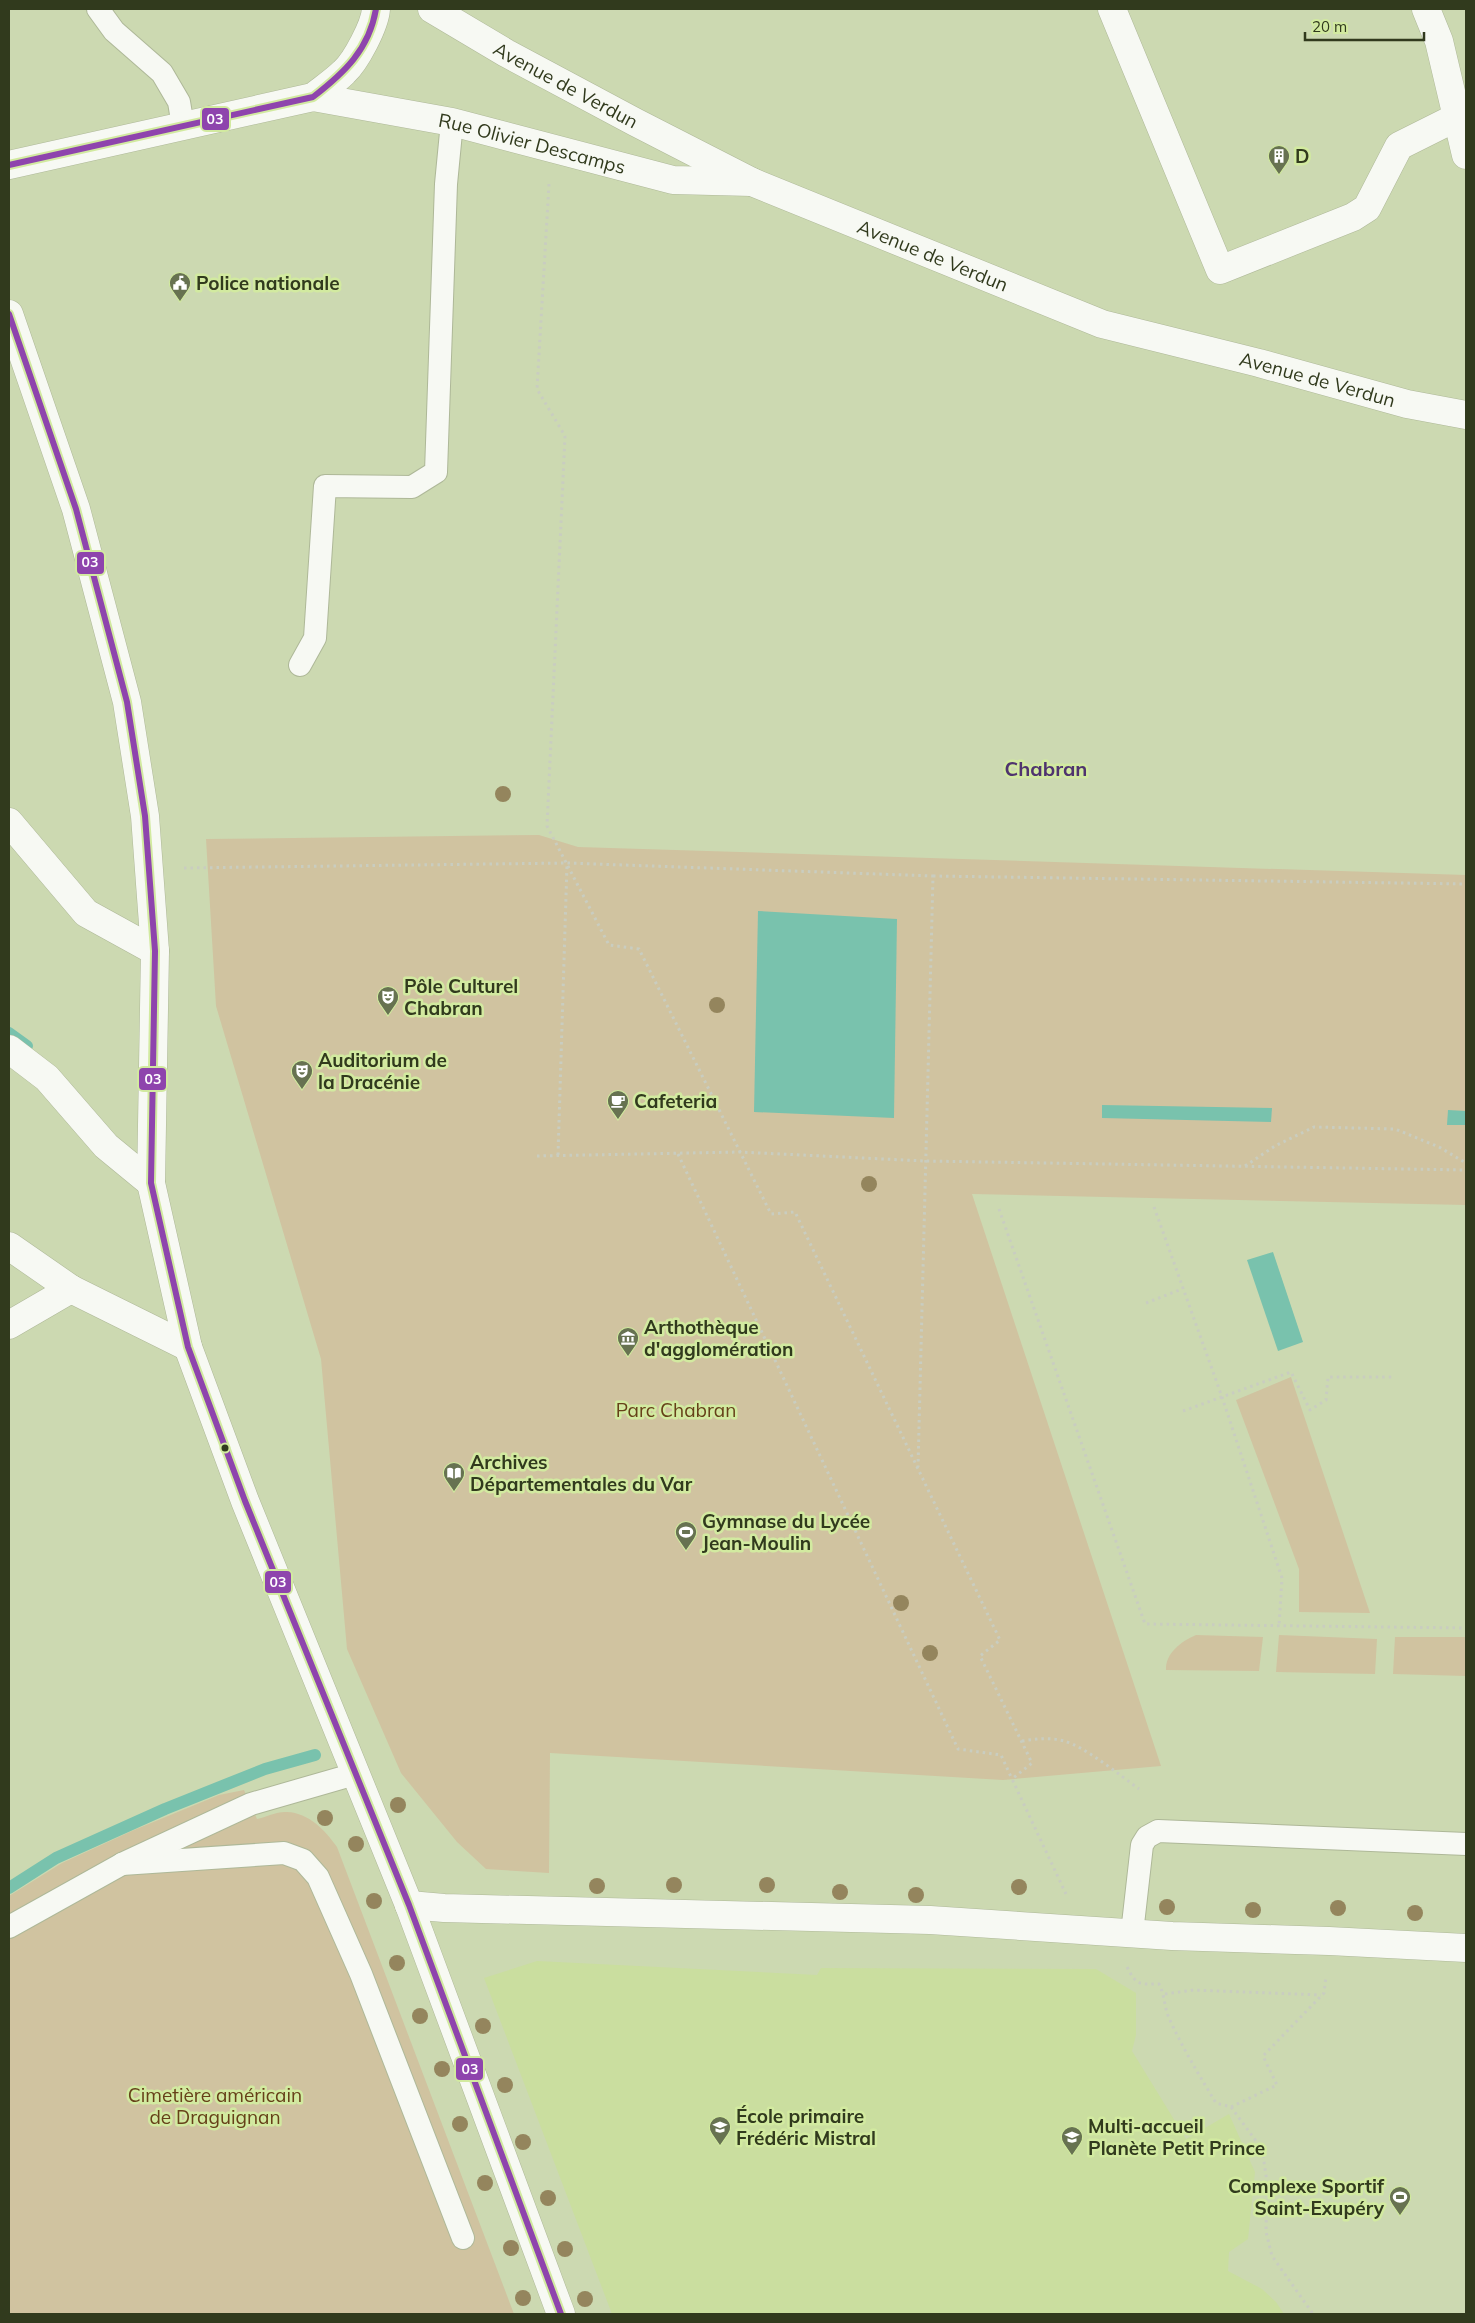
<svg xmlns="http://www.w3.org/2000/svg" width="1475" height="2323" viewBox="0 0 1475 2323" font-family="Mulish,sans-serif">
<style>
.built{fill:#cade9f}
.green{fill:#d0c3a0}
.water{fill:#79c2ad}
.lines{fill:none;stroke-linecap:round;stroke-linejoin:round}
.stream{stroke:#79c2ad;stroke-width:12}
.service-casing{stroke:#aeb898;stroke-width:24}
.minor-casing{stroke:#aeb898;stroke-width:29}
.tertiary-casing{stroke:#aeb898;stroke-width:29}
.path{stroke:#c9cdc0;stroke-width:3;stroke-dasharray:2.5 4;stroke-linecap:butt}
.service{stroke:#f7f9f3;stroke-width:22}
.minor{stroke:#f7f9f3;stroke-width:28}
.tertiary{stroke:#f7f9f3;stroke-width:28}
.bus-1-casing{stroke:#d2eaa0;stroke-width:10}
.bus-1{stroke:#8e44ad;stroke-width:6}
.tree{fill:#94855d}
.bus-dot{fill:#313a1d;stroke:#d2eaa0;stroke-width:2}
.labels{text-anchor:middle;stroke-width:5;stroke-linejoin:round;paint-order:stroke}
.street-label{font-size:19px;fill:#313a1d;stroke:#d2eaa0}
.poi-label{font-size:19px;font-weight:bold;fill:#313a1d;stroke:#d2eaa0;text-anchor:start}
.park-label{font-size:19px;fill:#664019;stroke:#d2eaa0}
.neighbourhood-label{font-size:20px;font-weight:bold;fill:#4f346f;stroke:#d2eaa0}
.line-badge{stroke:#d2eaa0;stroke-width:2}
.badge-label{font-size:14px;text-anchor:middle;font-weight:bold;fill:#fff}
</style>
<rect width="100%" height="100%" fill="#ccd9b1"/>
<polygon class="built" points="537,1961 817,1975 821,1968 1096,1969 1136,1993 1136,2035 1132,2051 1186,2139 1229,2114 1255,2172 1248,2239 1229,2252 1228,2271 1262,2289 1276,2302 1284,2314 612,2314 484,1978"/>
<g class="green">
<polygon points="539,835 578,847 1466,875 1466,1205 972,1194 1161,1766 1003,1780 550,1753 549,1873 486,1869 457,1842 401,1773 347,1649 321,1359 216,1006 206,839"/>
<polygon points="1291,1377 1370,1613 1299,1612 1299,1569 1236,1400"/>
<path d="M1196,1635L1263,1637L1259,1671L1166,1670C1165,1653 1182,1641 1196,1635Z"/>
<polygon points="1279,1635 1377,1639 1375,1674 1276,1672"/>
<polygon points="1395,1637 1465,1637 1466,1676 1393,1674"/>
<path d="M244,1790L257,1819C266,1817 278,1811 287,1812C309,1813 325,1830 337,1847L514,2314H9V1896L62,1863L134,1830L219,1795Z"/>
</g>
<g class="water">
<polygon points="758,911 897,919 894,1118 754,1112"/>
<polygon points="1102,1105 1272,1108 1271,1122 1102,1118"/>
<polygon points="1448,1110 1466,1111 1466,1125 1447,1125"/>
<polygon points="1273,1252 1303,1342 1278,1351 1247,1260"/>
</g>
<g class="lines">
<g class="stream">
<polyline points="9,1033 27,1046"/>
<polyline points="9,1888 56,1858 165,1809 265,1769 315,1755"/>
</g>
<g class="service-casing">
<g id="service">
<polyline points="98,9 114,31 162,73 179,102 183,126"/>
<polyline points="300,665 315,638 325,486 412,487 436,472 446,184 452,122"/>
<polyline points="122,1864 284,1853 303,1860 318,1877 361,1974 463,2238"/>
<polyline points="9,1927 122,1864 251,1804 355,1774"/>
<polyline points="1132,1933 1142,1845 1147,1837 1158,1831 1466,1844"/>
</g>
</g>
<g class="minor-casing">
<g id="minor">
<polyline points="1112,9 1220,270 1353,217 1367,208 1399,146 1457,117"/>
<polyline points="1426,9 1439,41 1466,155"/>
<path id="s1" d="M313,97L452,122L673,180L752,182"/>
<path d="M9,165L313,97C323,89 335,81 344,72C356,61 375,25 376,9"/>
<polyline points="9,822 86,913 155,951"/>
<polyline points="9,1049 47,1078 106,1146 151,1183"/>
<polyline points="9,1246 71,1289"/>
<polyline points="9,1325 71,1289 188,1347"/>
</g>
</g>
<g class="tertiary-casing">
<g id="tertiary">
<path id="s2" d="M432,9L506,53L635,122L752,182L1102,324L1259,363L1407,404L1466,415"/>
<polyline points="9,314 76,509 127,702 145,816 155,951 151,1183 188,1347 245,1501 409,1905 561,2314"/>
<polyline points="409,1905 444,1908 930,1920 1172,1936 1329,1941 1466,1948"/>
</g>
</g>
<g class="path">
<polyline points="549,184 537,389 565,436 547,826 609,945 639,949 771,1214 795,1212 1000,1640 980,1656 1032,1763 1012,1779 1066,1894"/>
<polyline points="184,868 567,863 933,876 918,1467"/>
<polyline points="933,876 1466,884"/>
<polyline points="678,1154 958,1749 1001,1755 1012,1779"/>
<polyline points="558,1155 567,864"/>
<polyline points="537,1156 739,1152 925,1161 1466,1170"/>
<polyline points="1245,1166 1275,1146 1314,1127 1395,1129 1439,1147 1466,1163"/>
<polyline points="1154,1207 1222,1397 1282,1578 1279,1626"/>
<polyline points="999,1209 1145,1624 1466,1628"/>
<polyline points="1146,1303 1182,1289"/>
<polyline points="1183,1411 1291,1372 1310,1410 1326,1400 1328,1377 1392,1377"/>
<path d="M1022,1741C1036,1739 1050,1737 1064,1741C1084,1746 1121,1776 1139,1789"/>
<path d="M1127,1967C1137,1986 1139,1984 1159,1984C1165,1995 1164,2007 1169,2018C1182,2047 1199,2075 1216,2103L1231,2107L1262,2149L1267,2182L1266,2232L1272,2256L1313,2314"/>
<polyline points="1165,1994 1194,1990 1321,1995"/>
<polyline points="1231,2107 1277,2085 1263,2056 1324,1993 1326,1976"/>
</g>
<use href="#service" class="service"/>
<use href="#minor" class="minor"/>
<use href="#tertiary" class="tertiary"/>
<g class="bus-1-casing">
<g id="bus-1">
<path d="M9,165L313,97C344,73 369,50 376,9"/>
<polyline points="9,314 76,509 127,702 145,816 155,951 151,1183 188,1347 245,1501 409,1905 561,2314"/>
</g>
</g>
<use href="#bus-1" class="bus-1"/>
</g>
<g class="tree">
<circle cx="503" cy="794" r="8"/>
<circle cx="717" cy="1005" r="8"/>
<circle cx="869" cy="1184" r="8"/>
<circle cx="901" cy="1603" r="8"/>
<circle cx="930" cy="1653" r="8"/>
<circle cx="398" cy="1805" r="8"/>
<circle cx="325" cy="1818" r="8"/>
<circle cx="356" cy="1844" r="8"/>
<circle cx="674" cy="1885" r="8"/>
<circle cx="767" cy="1885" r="8"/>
<circle cx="597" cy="1886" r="8"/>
<circle cx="1019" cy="1887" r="8"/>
<circle cx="840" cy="1892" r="8"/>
<circle cx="916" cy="1895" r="8"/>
<circle cx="374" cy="1901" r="8"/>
<circle cx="1167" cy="1907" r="8"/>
<circle cx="1338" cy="1908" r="8"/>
<circle cx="1253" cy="1910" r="8"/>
<circle cx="1415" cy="1913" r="8"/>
<circle cx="397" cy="1963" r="8"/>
<circle cx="420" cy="2016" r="8"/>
<circle cx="483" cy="2026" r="8"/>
<circle cx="442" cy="2069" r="8"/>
<circle cx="505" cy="2085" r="8"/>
<circle cx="460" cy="2124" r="8"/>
<circle cx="523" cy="2142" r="8"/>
<circle cx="485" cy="2183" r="8"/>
<circle cx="548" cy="2198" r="8"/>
<circle cx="511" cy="2248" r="8"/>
<circle cx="565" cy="2249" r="8"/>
<circle cx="523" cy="2298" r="8"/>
<circle cx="585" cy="2299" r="8"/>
</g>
<defs>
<g id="building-pin" transform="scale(1.125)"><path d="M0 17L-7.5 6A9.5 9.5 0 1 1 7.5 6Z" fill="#677251" stroke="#d2eaa0"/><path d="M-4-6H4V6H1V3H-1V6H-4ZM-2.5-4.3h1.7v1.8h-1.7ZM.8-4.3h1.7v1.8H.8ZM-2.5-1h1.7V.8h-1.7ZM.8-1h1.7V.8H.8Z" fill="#fff"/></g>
<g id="civic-pin" transform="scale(1.125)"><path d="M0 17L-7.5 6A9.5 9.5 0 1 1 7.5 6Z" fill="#677251" stroke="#d2eaa0"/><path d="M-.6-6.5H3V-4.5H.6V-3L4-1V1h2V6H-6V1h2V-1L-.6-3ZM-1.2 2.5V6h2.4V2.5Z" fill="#fff"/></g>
<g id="theatre-pin" transform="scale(1.125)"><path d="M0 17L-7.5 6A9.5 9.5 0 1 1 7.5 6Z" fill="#677251" stroke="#d2eaa0"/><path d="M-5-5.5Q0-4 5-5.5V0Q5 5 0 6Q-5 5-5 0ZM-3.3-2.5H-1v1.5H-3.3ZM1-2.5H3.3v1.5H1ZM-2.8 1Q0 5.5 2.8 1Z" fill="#fff"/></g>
<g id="cafe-pin" transform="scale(1.125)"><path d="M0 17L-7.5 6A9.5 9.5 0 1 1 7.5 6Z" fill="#677251" stroke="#d2eaa0"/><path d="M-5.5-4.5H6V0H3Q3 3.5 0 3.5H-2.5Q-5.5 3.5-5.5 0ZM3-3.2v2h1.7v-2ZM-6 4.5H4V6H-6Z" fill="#fff"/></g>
<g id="museum-pin" transform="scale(1.125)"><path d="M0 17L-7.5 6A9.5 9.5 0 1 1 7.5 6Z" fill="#677251" stroke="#d2eaa0"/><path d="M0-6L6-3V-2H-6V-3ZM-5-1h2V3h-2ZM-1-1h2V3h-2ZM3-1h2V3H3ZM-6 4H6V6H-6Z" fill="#fff"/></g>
<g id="library-pin" transform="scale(1.125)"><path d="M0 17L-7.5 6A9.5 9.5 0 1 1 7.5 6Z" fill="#677251" stroke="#d2eaa0"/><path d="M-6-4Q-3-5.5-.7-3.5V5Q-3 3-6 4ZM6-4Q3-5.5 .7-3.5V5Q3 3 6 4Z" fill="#fff"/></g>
<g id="stadium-pin" transform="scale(1.125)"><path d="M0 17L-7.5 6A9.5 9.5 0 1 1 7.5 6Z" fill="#677251" stroke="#d2eaa0"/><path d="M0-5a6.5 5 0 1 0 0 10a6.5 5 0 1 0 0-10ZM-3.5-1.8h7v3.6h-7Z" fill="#fff"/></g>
<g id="school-pin" transform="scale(1.125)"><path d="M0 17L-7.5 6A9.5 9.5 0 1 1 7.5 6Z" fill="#677251" stroke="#d2eaa0"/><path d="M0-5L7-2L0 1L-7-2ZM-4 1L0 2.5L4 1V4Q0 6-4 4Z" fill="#fff"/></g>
</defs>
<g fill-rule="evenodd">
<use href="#building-pin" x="1279" y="156"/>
<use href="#civic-pin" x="180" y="283"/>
<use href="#theatre-pin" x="388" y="997"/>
<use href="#theatre-pin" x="302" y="1071"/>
<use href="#cafe-pin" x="618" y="1101"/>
<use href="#museum-pin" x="628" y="1338"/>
<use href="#library-pin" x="454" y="1473"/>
<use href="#stadium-pin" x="686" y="1532"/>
<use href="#school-pin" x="720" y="2127"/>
<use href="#school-pin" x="1072" y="2137"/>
<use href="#stadium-pin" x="1400" y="2197"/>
</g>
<circle class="bus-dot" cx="225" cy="1448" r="4.5"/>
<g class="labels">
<g class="street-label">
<text dy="7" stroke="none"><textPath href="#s2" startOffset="154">Avenue de Verdun</textPath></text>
<text dy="7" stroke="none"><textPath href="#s1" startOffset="224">Rue Olivier Descamps</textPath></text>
<text dy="7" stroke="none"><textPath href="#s2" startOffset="559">Avenue de Verdun</textPath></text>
<text dy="7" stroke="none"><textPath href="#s2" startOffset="964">Avenue de Verdun</textPath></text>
</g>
<g class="poi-label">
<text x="1295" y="163">D</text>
<text x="196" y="290">Police nationale</text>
<text x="404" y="993">Pôle Culturel<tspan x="404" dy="22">Chabran</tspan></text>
<text x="318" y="1067">Auditorium de<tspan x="318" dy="22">la Dracénie</tspan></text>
<text x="634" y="1108">Cafeteria</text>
<text x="644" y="1334">Arthothèque<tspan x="644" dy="22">d'agglomération</tspan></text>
<text x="470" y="1469">Archives<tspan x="470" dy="22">Départementales du Var</tspan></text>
<text x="702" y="1528">Gymnase du Lycée<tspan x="702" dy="22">Jean-Moulin</tspan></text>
<text x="736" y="2123">École primaire<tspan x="736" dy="22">Frédéric Mistral</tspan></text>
<text x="1088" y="2133">Multi-accueil<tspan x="1088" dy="22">Planète Petit Prince</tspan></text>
<text x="1384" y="2193" text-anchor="end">Complexe Sportif<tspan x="1384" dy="22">Saint-Exupéry</tspan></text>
</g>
<g class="park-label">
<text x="676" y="1417">Parc Chabran</text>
<text x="215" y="2102">Cimetière américain<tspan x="215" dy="22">de Draguignan</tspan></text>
</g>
<g class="neighbourhood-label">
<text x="1046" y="776">Chabran</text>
</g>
</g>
<g class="line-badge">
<rect x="201" y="107" width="29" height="24" rx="5" fill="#8e44ad"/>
<rect x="76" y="551" width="29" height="24" rx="5" fill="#8e44ad"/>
<rect x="138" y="1067" width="29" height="24" rx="5" fill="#8e44ad"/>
<rect x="264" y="1570" width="28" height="24" rx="5" fill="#8e44ad"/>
<rect x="455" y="2057" width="29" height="24" rx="5" fill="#8e44ad"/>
</g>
<g class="badge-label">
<text x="215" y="124">03</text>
<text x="90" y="567">03</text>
<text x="153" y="1084">03</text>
<text x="278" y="1587">03</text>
<text x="470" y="2074">03</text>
</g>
<rect width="1475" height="2323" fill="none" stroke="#313a1d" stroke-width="20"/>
<path d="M1305 32v8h119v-8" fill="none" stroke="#313a1d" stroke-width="2.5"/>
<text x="1312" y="32" font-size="15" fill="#313a1d" stroke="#d2eaa0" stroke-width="4" paint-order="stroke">20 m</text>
</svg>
